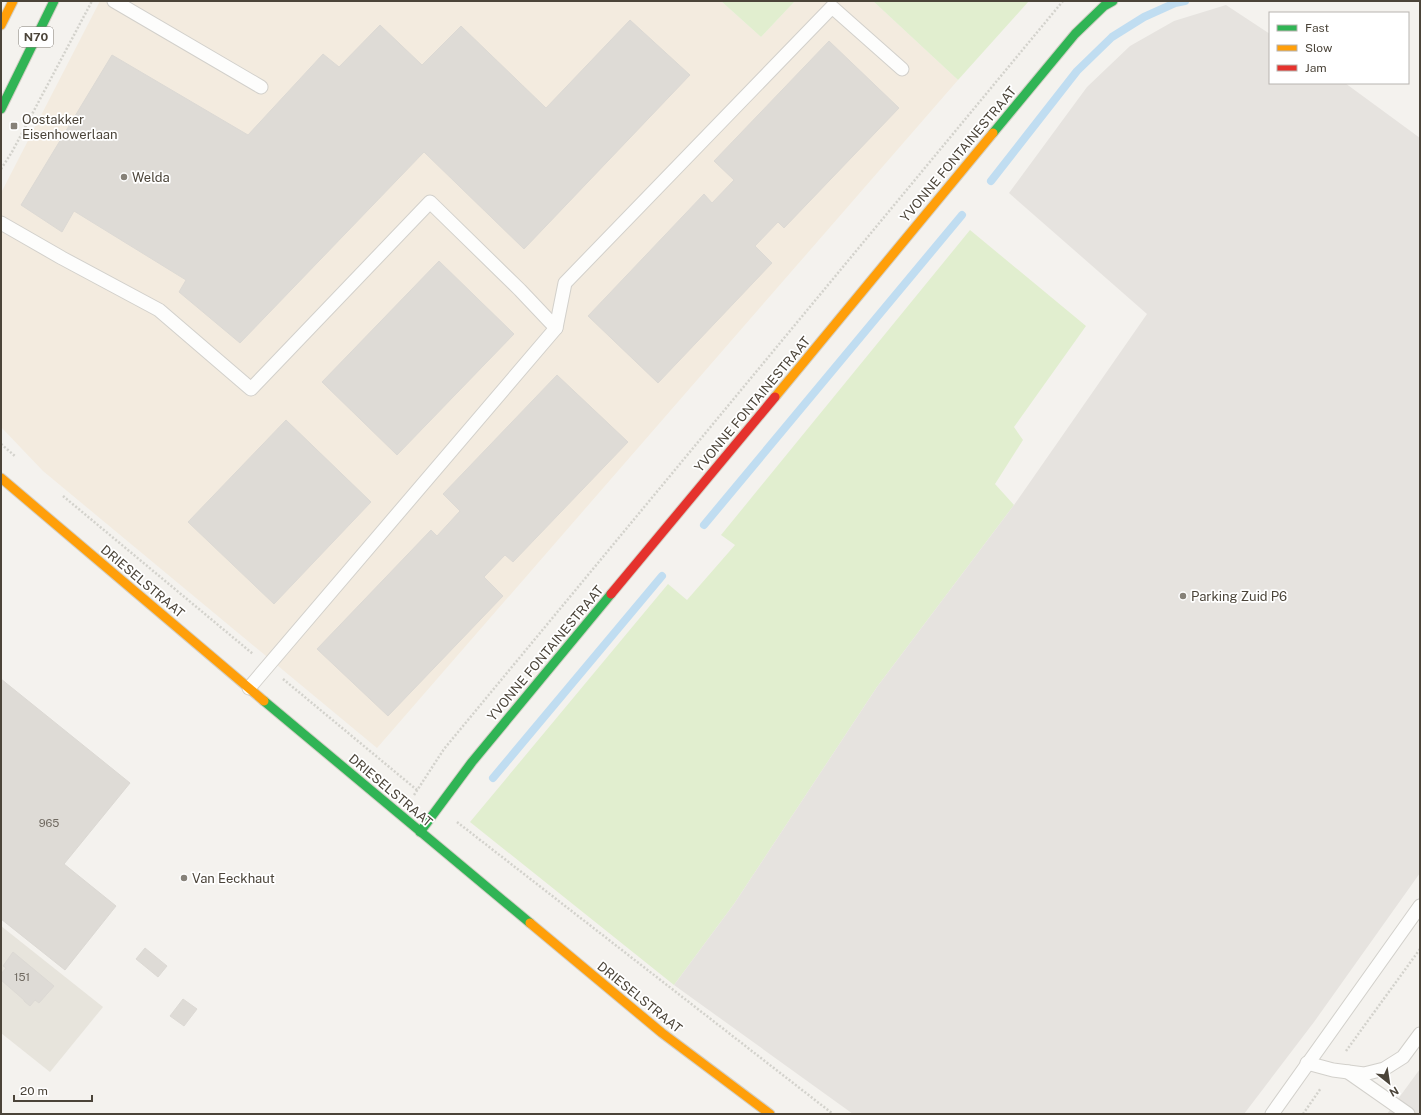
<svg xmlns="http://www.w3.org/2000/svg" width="1421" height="1115" viewBox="0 0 1421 1115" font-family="'Public Sans',sans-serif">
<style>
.residential{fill:#e7e4dc}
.commercial{fill:#f3ebdf}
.green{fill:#e1eecf}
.parking{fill:#e6e3df}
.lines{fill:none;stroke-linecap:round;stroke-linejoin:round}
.stream{stroke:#c0ddf1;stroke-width:8}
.building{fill:#dedbd6;stroke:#dcd9d4}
.lane-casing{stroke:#d2d0cb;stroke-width:15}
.fast-casing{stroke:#d3cfc5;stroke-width:11}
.slow-casing{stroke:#d3cfc5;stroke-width:11}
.jam-casing{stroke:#d3cfc5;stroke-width:11}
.path{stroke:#d3d2cc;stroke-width:2.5;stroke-dasharray:2 2;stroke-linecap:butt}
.lane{stroke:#fdfdfc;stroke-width:13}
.fast{stroke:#30b455;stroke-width:9}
.slow{stroke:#ff9f0a;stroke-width:9}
.jam{stroke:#e5322d;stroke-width:9}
.poi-dot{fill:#868178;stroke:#fff;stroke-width:1.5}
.labels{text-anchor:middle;stroke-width:3.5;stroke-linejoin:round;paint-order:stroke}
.number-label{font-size:11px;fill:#706a61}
.shield{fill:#fff;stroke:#817c74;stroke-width:1}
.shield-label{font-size:12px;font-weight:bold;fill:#4b4439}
.poi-label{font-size:13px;fill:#4b4439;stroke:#fff;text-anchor:start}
.street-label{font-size:13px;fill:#4b4439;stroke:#fff}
</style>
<rect width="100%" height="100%" fill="#f4f2ee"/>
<polygon class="residential" points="1,926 103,1007 50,1072 1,1033"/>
<polygon class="commercial" points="100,1 721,1 761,37 795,1 873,1 958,80 377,748 43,471 1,427 1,193"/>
<g class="green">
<polygon points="721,1 795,1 761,37"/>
<polygon points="873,1 1029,1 958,80"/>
<polygon points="970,230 1086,326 1014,427 1023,440 995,484 1014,505 877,687 734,904 674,985 470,822 668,584 687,600 735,545 721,535"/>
</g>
<g class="parking">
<polygon points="1226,5 1270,34 1270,83 1345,83 1420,138 1420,873 1314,1022 1244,1114 853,1114 674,985 734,904 877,687 1014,505 1147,314 1009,193 1087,87 1130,46 1174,21"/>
<polygon points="1420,1069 1420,1114 1387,1114"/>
</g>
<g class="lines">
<g class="stream">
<polyline points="991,181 1077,71 1112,37 1144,17 1175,3 1185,1"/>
<polyline points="704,525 962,215"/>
<polyline points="493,778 662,576"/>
</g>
</g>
<g class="building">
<polygon points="630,20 690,75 524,249 424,152 240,343 179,292 186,280 74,211 62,232 21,205 112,55 248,135 323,54 339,67 380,25 422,65 461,26 546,108"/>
<polygon points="829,41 899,108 784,228 778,222 755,246 772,263 658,383 588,316 704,194 712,203 734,180 714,161"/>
<polygon points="439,261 514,334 397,455 322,382"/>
<polygon points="557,375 628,442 513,562 505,555 484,577 503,596 388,716 317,649 431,530 437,536 460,511 443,494"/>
<polygon points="286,420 371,502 274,604 188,522"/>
<polygon points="1,679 130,783 64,864 116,906 65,970 1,919"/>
<polygon points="145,948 167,966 158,977 136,959"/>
<polygon points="13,952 54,986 39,1003 35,1000 30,1006 24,1001 24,1000 1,980 1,974 6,968 3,966"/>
<polygon points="183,999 197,1009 184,1026 170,1016"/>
</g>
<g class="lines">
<g class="lane-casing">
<g id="lane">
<polyline points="114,1 261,87"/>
<polyline points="1,223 62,258 159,310 251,389 430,202 520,290 556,328"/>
<polyline points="249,688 556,328 565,283 832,7 902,69"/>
<polyline points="1307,1063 1333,1070 1364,1074 1384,1069 1403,1057 1420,1034"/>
<polyline points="1348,1072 1408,1114"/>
<polyline points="1272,1114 1420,906"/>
</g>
</g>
<g class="fast-casing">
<g id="fast">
<polyline points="1,109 54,1"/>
<polyline points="993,133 1075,34 1104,6 1113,1"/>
<polyline points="264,701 530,923"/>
<polyline points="420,832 472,762 611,594"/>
</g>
</g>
<g class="slow-casing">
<g id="slow">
<polyline points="1,25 13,1"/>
<polyline points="775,397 993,133"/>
<polyline points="1,478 264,701"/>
<polyline points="530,923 662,1033 770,1114"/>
</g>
</g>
<g class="jam-casing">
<polyline id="jam" points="611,594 775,397"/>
</g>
<g class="path">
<polyline points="1,169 12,152 92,1"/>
<polyline points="1,444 16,457"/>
<polyline points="63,496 253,654"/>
<polyline points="283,679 417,790"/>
<polyline points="414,795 444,749 1063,1"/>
<polyline points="457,822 833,1114"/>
<polyline points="1346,1051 1420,949"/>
<polyline points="1303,1114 1321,1088"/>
</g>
<use href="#lane" class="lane"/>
<use href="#fast" class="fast"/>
<use href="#slow" class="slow"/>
<use href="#jam" class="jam"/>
</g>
<g class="poi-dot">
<rect x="10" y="122" width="8" height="8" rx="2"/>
<circle cx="124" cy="177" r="4"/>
<circle cx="1183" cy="596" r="4"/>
<circle cx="184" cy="878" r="4"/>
</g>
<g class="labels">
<g class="number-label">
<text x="49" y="827">965</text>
<text x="22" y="981">151</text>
</g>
<rect class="shield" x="19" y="27" width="34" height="20" rx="3"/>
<g class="shield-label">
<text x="36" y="41">N70</text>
</g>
<g class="poi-label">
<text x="22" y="124">Oostakker<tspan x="22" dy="15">Eisenhowerlaan</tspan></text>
<text x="132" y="182">Welda</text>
<text x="1191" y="601">Parking Zuid P6</text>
<text x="192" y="883">Van Eeckhaut</text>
</g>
<g class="street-label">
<text transform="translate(958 154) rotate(-50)" y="5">YVONNE FONTAINESTRAAT</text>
<text transform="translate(752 404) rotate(-50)" y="5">YVONNE FONTAINESTRAAT</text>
<text transform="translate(143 581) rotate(40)" y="5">DRIESELSTRAAT</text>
<text transform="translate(545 653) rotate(-50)" y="5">YVONNE FONTAINESTRAAT</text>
<text transform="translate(391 790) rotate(40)" y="5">DRIESELSTRAAT</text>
<text transform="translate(640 997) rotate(39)" y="5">DRIESELSTRAAT</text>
</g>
</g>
<rect width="1421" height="1115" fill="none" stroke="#4b4439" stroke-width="4"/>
<rect x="1269" y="12" width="140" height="72" fill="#ffffff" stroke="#b7b4b0"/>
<rect x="1277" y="25" width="20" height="6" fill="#30b455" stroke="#b7b4b0"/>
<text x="1305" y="32" font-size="12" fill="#4b4439">Fast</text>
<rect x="1277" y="45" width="20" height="6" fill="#ff9f0a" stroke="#b7b4b0"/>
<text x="1305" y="52" font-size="12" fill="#4b4439">Slow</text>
<rect x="1277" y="65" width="20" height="6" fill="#e5322d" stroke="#b7b4b0"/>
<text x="1305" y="72" font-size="12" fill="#4b4439">Jam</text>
<g transform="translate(1389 1083) rotate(150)" stroke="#ffffff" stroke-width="3" paint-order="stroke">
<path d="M0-3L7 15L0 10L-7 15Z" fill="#4b4439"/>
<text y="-6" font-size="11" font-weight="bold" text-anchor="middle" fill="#4b4439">N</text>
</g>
<path d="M14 1095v6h78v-6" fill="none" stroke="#4b4439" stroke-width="2"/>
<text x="20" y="1095" font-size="12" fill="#4b4439" stroke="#ffffff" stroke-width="3" paint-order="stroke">20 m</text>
</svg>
